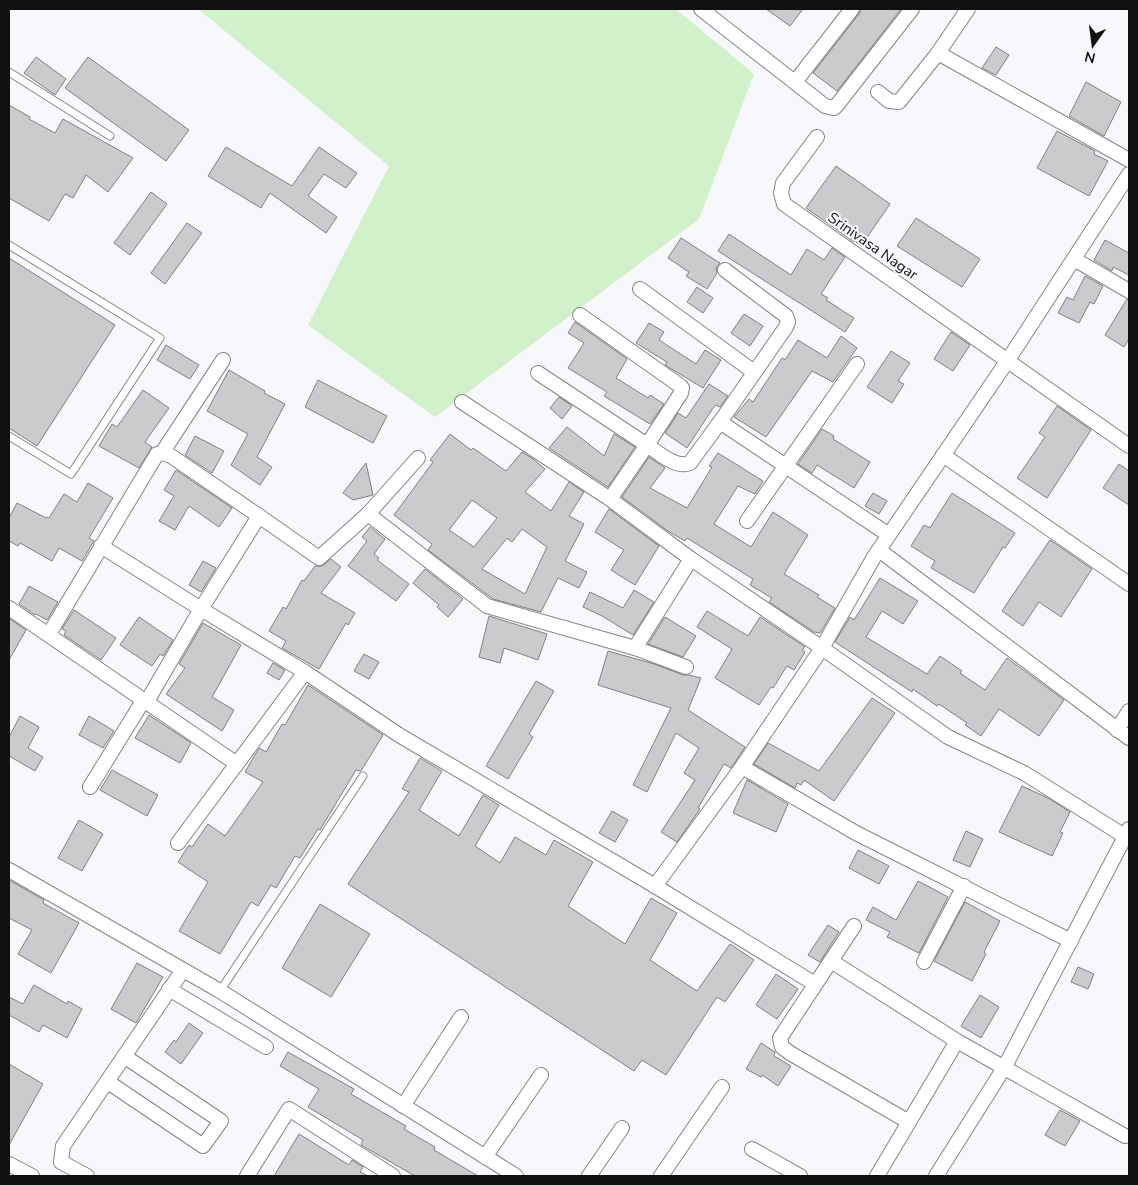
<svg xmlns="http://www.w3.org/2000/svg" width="1138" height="1185" viewBox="0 0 1138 1185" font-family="'Nunito Sans',sans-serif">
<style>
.grass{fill:#d1f1ca}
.building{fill:#cccacd;stroke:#817f82;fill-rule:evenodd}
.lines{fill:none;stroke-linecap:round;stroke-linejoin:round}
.service-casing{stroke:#838588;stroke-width:9}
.minor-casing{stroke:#838588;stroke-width:16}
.service{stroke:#fff;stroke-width:7}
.minor{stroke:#fff;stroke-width:14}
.labels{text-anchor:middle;stroke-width:4;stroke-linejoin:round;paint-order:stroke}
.street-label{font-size:15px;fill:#101011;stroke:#f6f8fb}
</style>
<rect width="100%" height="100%" fill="#f6f8fb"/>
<polygon class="grass" points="198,9 676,9 754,74 699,219 435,417 308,325 389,166"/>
<g class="building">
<polygon points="766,9 803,9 790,26"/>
<polygon points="861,9 901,9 837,91 813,73 859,14"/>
<polygon points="996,47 1009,55 996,75 982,68"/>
<polygon points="36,57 66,79 55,95 24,73"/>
<polygon points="88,57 189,130 166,161 65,88"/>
<polygon points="1086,82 1121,102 1104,136 1069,116"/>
<polygon points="9,105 30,117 29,119 55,133 63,119 133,158 108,192 86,175 73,198 65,194 49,221 9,198"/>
<polygon points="1057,131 1095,151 1094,154 1108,161 1089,196 1037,168"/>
<polygon points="226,147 292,186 319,147 357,173 346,188 324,174 308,196 337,217 326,233 270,193 261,208 208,176"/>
<polygon points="836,166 890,204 861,246 855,241 854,242 806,208"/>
<polygon points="151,192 167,204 130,255 114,243"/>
<polygon points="916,218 980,259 962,287 897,246"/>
<polygon points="187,223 202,233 165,284 151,273"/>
<polygon points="729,234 791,275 807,249 824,260 832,248 845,257 821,294 828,298 826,300 854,318 845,332 718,251"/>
<polygon points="681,238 720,263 716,268 717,273 707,289 686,276 689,272 668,258"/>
<polygon points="1105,240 1129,253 1129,275 1113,267 1112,271 1094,260"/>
<polygon points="9,258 115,325 37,446 9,428"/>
<polygon points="1085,276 1103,286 1094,304 1090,302 1079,323 1058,313 1067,297 1073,300"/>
<polygon points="697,287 713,298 703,313 687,302"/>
<polygon points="1127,299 1129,300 1129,339 1124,347 1105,335"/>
<polygon points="744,314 763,326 750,346 731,333"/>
<polygon points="575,322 627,359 616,378 648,398 650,395 664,404 650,424 604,396 607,392 568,368 584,343 568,333"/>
<polygon points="649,323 664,332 659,340 696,364 705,350 721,360 703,388 665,365 667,362 636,343"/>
<polygon points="951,332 970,345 953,371 934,359"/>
<polygon points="841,336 857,348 833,382 812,371 766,437 734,417 749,399 753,402 782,358 785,360 798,340 827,358"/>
<polygon points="166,345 199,365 190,379 157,360"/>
<polygon points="891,351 910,363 898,381 904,384 892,403 867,387"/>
<polygon points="229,370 265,391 264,393 285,404 257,457 272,467 260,485 231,465 248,434 207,411"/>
<polygon points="318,380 387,416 373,443 305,407"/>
<polygon points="709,384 728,396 720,407 716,405 713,408 687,448 665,433 678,413 686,418"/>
<polygon points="143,390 169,408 145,442 152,447 139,468 99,446 112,424 117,427"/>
<polygon points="559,397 572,406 562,419 550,408"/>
<polygon points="1057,406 1091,430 1047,498 1017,478 1045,437 1039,433"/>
<polygon points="567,427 604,456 614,434 635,447 608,487 549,448"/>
<polygon points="822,429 834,436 833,439 870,462 854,488 817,465 812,473 798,464"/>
<path d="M450,434L471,450L473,448L506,471L522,452L533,459L545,469L525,492L551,511L569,482L584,492L569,516L584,524L565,561L587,572L579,588L558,578L541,612L493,599L428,550L432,544L394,515L433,462L430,460ZM472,500L497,518L474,547L449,530ZM522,529L547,547L525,594L482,569L507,538L512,542Z"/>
<polygon points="195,436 224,451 212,473 185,455"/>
<polygon points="718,453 763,481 755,494 738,486 714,524 751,547 773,512 808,535 784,574 819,595 817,597 835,608 820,633 814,632 769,602 772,598 750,585 753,579 687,538 685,541 668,531 622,497 649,457 665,468 650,488 687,508 712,467 709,466"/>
<polygon points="366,463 373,495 353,500 343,493"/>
<polygon points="1119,464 1129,471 1129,505 1103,488"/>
<polygon points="176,470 232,508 219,527 189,506 175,530 159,521 174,496 164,490"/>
<polygon points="88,483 113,498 89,538 94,541 82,561 59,548 52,561 20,543 18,546 9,541 9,518 17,503 46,518 47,517 49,518 64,494 77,502"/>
<polygon points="873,493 887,501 879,514 865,506"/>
<polygon points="952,493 1015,533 1005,548 1003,547 974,593 931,568 935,561 911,546 924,525 930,528"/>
<polygon points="609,509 659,546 635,585 611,570 624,550 595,532"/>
<polygon points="370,527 385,539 374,554 379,558 377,560 409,584 396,601 348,566 367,541 362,537"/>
<polygon points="1050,540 1092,569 1061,617 1039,602 1023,626 1002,611"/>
<polygon points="331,559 341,567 321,593 355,613 348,625 346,623 319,669 282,648 286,641 269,631 283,607 286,609 302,580 304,581 315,566 322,566"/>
<polygon points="203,561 216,568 201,592 189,585"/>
<polygon points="425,569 463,599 448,617 437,607 439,605 413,583"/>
<polygon points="880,578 918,601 903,624 882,611 866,637 927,674 940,656 962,671 960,673 985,690 1007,658 1064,700 1039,736 999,709 981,736 965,725 967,723 939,704 937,706 913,689 912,692 835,642 850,617 854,620"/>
<polygon points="29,586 58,602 47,620 36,614 35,615 19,604"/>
<polygon points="634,590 654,602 633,635 602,616 583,607 590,592 623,608"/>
<polygon points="74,610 116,638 101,660 64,635 66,631 62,629"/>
<polygon points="707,611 748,636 760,617 805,647 802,650 805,652 794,670 787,666 773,688 771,687 759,705 715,678 732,649 697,627"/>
<polygon points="489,616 547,634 538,660 504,648 500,663 479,657"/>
<polygon points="139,617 173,640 163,656 160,654 152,666 120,645"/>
<polygon points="665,617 696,636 683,657 648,644"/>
<polygon points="10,619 26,630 9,660 9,622"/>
<polygon points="203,623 241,645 212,697 234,710 222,731 166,694 185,668 179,664"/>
<polygon points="608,651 654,664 683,675 689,675 701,678 688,710 745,747 731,768 724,764 698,808 700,809 677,842 661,832 695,780 684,773 699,748 676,733 647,792 633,785 671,708 598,685"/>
<polygon points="364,654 379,662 369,679 354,671"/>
<polygon points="273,663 285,670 279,680 267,673"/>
<polygon points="536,681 554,691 529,734 533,737 508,779 486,766"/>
<polygon points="308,685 383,735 361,771 356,770 320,830 318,829 300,858 295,856 276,888 271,885 258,906 251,902 220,954 179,931 208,882 178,862 189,845 192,847 208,824 225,836 263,782 245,772 259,748 266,752 282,724 285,725"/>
<polygon points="872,698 895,713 834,801 804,780 801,785 797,783 795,788 754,764 768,743 819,771"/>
<polygon points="149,715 191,743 180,763 135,738"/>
<polygon points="20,716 39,727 28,748 43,757 35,771 9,756 9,737"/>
<polygon points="89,716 114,731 103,748 79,735"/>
<polygon points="420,758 442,771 419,810 459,836 483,795 499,805 475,846 500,863 515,837 546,855 554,840 593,862 568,906 625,944 651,898 677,913 650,960 697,991 730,944 754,960 725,1002 717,997 666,1075 642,1060 634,1071 348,884 409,792 402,789"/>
<polygon points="112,770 158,795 147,816 100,790"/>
<polygon points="747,780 788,804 776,832 733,813"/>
<polygon points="1022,786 1048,798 1070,812 1060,832 1063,833 1052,856 999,832"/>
<polygon points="612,811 628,820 615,842 599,833"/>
<polygon points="79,820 103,834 82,871 58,858"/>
<polygon points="966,831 983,839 970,867 953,860"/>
<polygon points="858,850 889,866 879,884 849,868"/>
<polygon points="9,880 44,900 43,903 79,923 51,973 18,954 32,930 9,918"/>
<polygon points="918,881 948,897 919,953 887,937 890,932 866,920 873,907 896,920"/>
<polygon points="965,902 1000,921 984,952 986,954 972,981 934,961"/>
<polygon points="320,904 370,934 331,997 282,968"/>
<polygon points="828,925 839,932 820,962 808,955"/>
<polygon points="137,963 163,977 136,1023 111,1009"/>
<polygon points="1078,967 1094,974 1088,989 1071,982"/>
<polygon points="776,974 798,989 777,1019 756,1005"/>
<polygon points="34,985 67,1004 68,1001 82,1009 67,1038 43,1025 39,1032 9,1015 9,997 23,1004"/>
<polygon points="980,995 999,1007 981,1038 961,1026"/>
<polygon points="189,1023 203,1033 181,1064 165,1052 174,1040 176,1042"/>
<polygon points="761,1043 775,1052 774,1056 791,1066 778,1086 762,1075 761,1077 746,1069"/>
<polygon points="288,1052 354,1089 351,1094 406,1126 404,1129 435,1147 434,1150 478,1176 415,1176 361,1145 363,1140 308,1107 319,1089 280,1066"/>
<polygon points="9,1064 43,1084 9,1145"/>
<polygon points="1060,1110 1080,1121 1065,1146 1045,1135"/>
<polygon points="299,1134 349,1165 352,1160 363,1167 360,1172 368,1176 274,1176"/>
</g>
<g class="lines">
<g class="service-casing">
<g id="service">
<polyline points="9,72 110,136"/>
<polyline points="9,245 160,338 71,474 9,436"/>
<polyline points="220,991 363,776"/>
</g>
</g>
<g class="minor-casing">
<g id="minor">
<polyline points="701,9 825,106 834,108 837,105 912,9"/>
<polyline points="938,53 1129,160"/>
<polyline points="795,82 852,9"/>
<polyline points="878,92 889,101 899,102 938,53 968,9"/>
<polyline points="817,137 783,183 781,193 784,204 1129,446"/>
<polyline points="1074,259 1129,291"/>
<polyline points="640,289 754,372"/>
<polyline points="538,373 647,445 681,393 682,388 679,385 580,315"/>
<polyline points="462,402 610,499 691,559 822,648 948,737 1024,773 1126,837"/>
<polyline points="720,422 786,327 788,322 786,316 725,270"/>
<polyline points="162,453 223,360"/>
<polyline points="943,455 1129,584"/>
<path d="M610,499L647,445C659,453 676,469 690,463L720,422L889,535"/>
<polyline points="368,514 487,606 635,648 686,667"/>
<polyline points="747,521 857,364"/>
<polyline points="101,546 201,609 259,516 319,558 368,514 418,458"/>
<polyline points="879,550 1129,738"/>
<polyline points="9,608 237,764"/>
<polyline points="49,634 157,454 162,453 171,456 259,516"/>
<polyline points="635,648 691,559"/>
<polyline points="146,703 201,609 305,672 399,735 655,886 815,984"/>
<polyline points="1117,730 1129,711"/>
<polyline points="742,767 856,833 1071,941"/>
<polyline points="90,787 143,701"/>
<polyline points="178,843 305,672"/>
<polyline points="9,870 220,991 516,1176"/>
<polyline points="655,886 742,767 822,648 874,557 1008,360 1129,174"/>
<polyline points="854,926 780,1038 782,1047 790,1053 909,1122"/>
<polyline points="831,961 957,1041 1125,1136"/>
<polyline points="924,962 964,886"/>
<polyline points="169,989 266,1047"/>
<polyline points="108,1082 203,1146 221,1121 124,1056"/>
<polyline points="403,1106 461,1017"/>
<polyline points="752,1149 800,1176"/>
<polyline points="485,1157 541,1075"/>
<polyline points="9,1164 32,1176"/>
<polyline points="87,1176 61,1162 63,1146 183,970"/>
<polyline points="247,1176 289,1109 393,1176"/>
<polyline points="589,1176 622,1128"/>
<polyline points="661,1176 722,1087"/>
<polyline points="877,1176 957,1041"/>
<polyline points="936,1176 1004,1068 1129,829"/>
</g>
</g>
<use href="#service" class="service"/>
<use href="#minor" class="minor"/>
</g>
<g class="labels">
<g class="street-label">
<text transform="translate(873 246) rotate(35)" y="5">Srinivasa Nagar</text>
</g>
</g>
<rect width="1138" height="1185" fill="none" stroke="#101011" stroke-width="20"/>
<g transform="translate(1093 45) rotate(194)" stroke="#f6f8fb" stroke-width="4" paint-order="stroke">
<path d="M0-4L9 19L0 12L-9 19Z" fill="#101011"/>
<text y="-8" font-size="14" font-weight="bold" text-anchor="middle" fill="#101011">N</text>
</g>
</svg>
